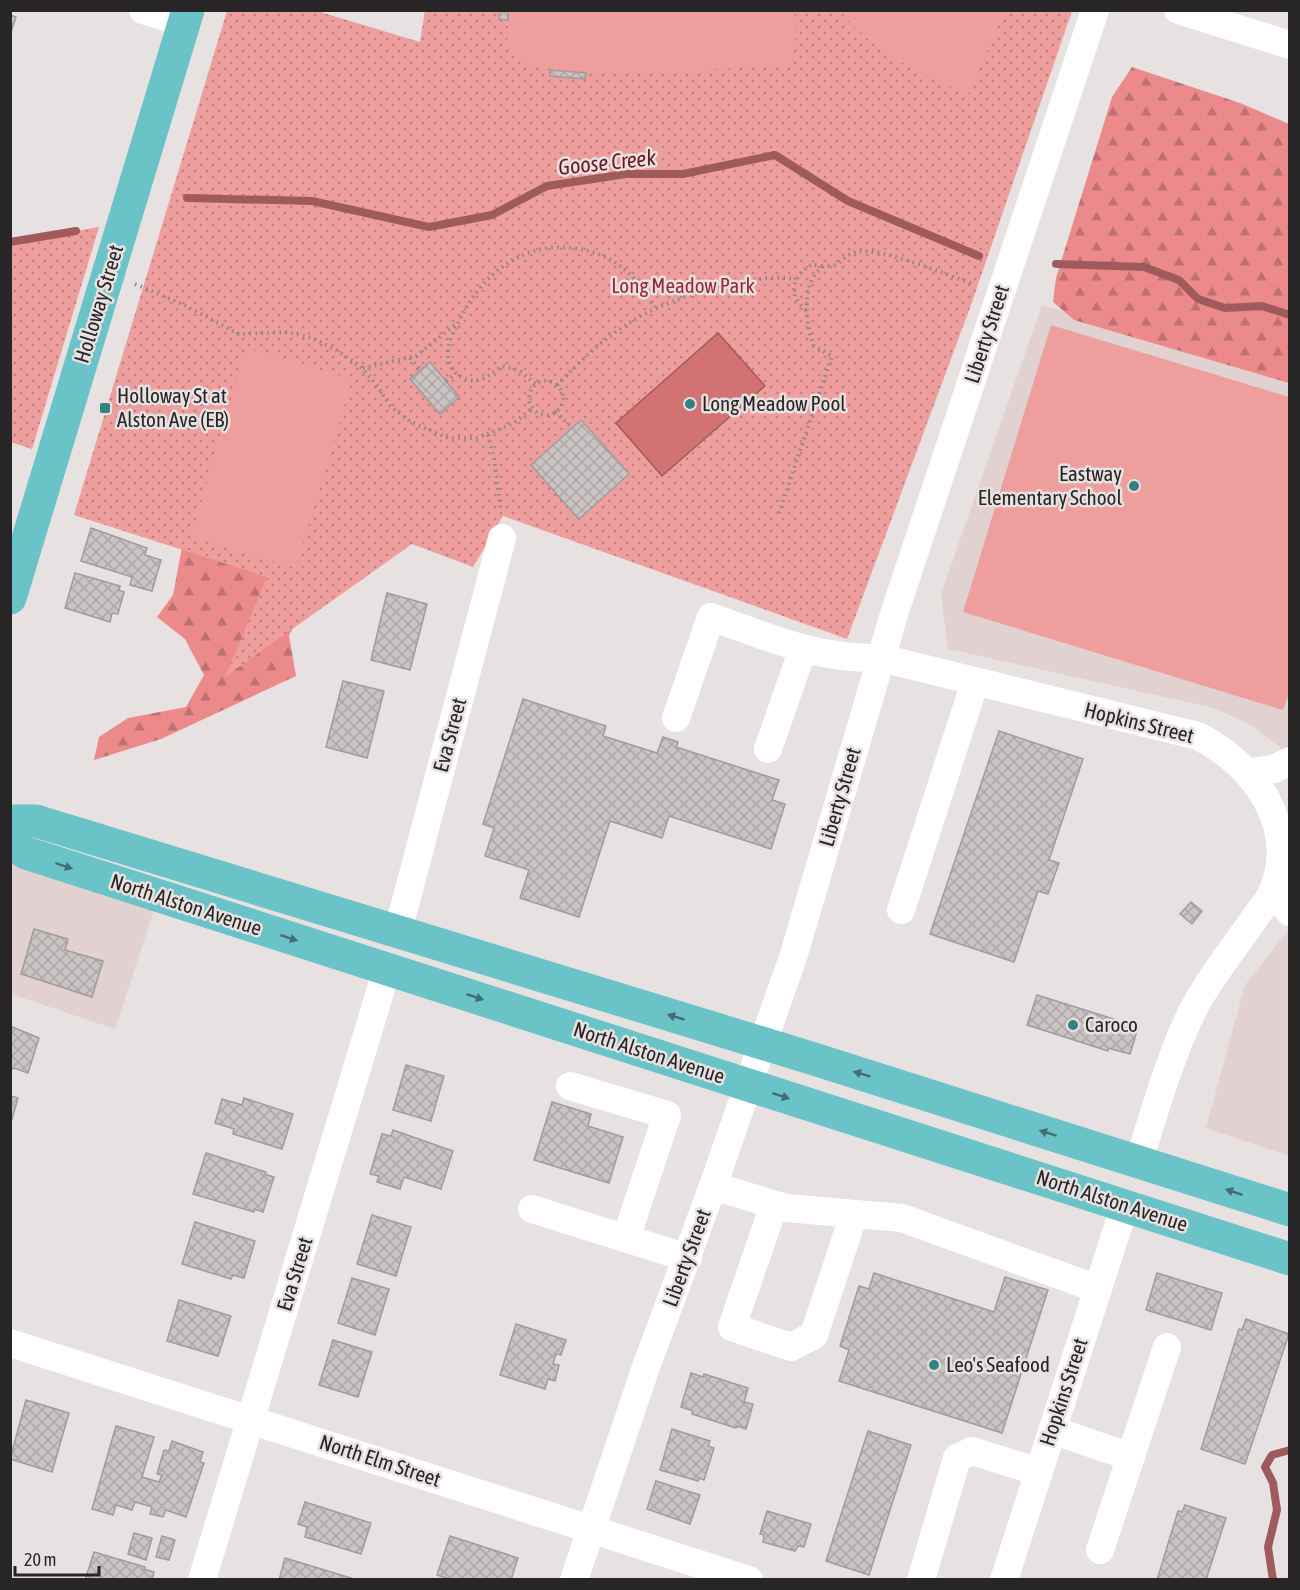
<svg xmlns="http://www.w3.org/2000/svg" width="1300" height="1590" viewBox="0 0 1300 1590" font-family="'Asap Condensed',sans-serif">
<style>
.built{fill:#e1d2d1}
.forest{fill:url(#forest-firs)}
.park{fill:url(#park-dots)}
.garden{fill:#ee9e9d}
.water{fill:#d27273;stroke:#9f5b5c;stroke-width:1.5}
.lines{fill:none;stroke-linecap:round;stroke-linejoin:round}
.stream{stroke:#9f5b5c;stroke-width:8}
.building{fill:url(#building-cross-hatch);stroke:#a19b9b;stroke-width:1.5}
.path{stroke:#8a8686;stroke-width:4;stroke-dasharray:1.5 4.5;stroke-linecap:butt}
.minor{stroke:#fff;stroke-width:28}
.major{stroke:#69c3c7;stroke-width:33}
.oneway{fill:#456c6e}
.poi-dot{fill:#367f83;stroke:#e8e1e1;stroke-width:2}
.labels{text-anchor:middle;stroke-width:5;stroke-linejoin:round;paint-order:stroke}
.park-label{font-size:21px;fill:#9a2733;stroke:#e8e1e1}
.street-label{font-size:21px;fill:#272525;stroke:#e8e1e1}
.poi-label{font-size:21px;fill:#272525;stroke:#e8e1e1;text-anchor:start}
.water-label{font-size:22px;font-style:italic;fill:#6d1520;stroke:#e8e1e1}
</style>
<defs>
<pattern id="forest-firs" width="22" height="20" patternUnits="userSpaceOnUse" patternTransform="scale(1.5)"><rect width="22" height="20" fill="#ec898a"/><path d="M5 1l3.5 6h-7zM16 11l3.5 6h-7z" fill="#bf7071"/></pattern>
<pattern id="park-dots" width="8" height="8" patternUnits="userSpaceOnUse" patternTransform="scale(1.5)"><rect width="8" height="8" fill="#ee9e9d"/><path d="M2 2h.1M6 6h.1" fill="none" stroke="#c18180" stroke-width="1.8" stroke-linecap="round"/></pattern>
<pattern id="building-cross-hatch" width="8" height="8" patternUnits="userSpaceOnUse" patternTransform="scale(1.5)"><rect width="8" height="8" fill="#cac3c3"/><path d="M0 0l8 8M0 8l8-8" fill="none" stroke="#aea7a7"/></pattern>
</defs>
<rect width="100%" height="100%" fill="#e8e1e1"/>
<g class="built">
<polygon points="1042,305 1289,379 1289,763 1282,749 1249,724 1214,708 948,649 941,594"/>
<polygon points="11,849 159,895 115,1029 11,994"/>
<polygon points="1289,929 1289,1156 1206,1128 1245,985"/>
</g>
<g class="forest">
<polygon points="1132,67 1240,103 1289,124 1289,383 1074,320 1053,302 1056,278 1112,97"/>
<polygon points="182,547 314,593 289,635 296,676 161,739 94,760 99,737 128,718 186,707 204,675 185,639 157,617 173,595"/>
</g>
<g class="park">
<polygon points="425,10 1072,11 971,305 847,639 503,516 473,567 412,544 225,677 267,577 74,515 227,11 317,11 420,42"/>
<polygon points="99,227 32,449 11,442 11,242"/>
</g>
<g class="garden">
<path d="M794,11L796,24L793,64C703,70 614,80 524,65L507,41L509,11Z"/>
<path d="M840,11H1004L968,95C921,74 873,52 840,11Z"/>
<polygon points="1051,325 1289,397 1290,690 1283,710 963,612"/>
<polygon points="246,348 352,379 296,568 191,537"/>
</g>
<polygon class="water" points="718,333 765,386 662,476 616,423"/>
<g class="lines">
<g class="stream">
<polyline points="187,198 312,201 429,227 492,215 547,186 626,174 683,174 775,155 848,201 979,256"/>
<polyline points="10,242 76,231"/>
<polyline points="1056,264 1144,267 1179,280 1198,299 1225,308 1262,306 1290,315"/>
<polyline points="1273,1580 1268,1547 1277,1510 1273,1483 1265,1467 1272,1455 1290,1450"/>
</g>
</g>
<g class="building">
<polygon points="500,10 508,10 508,20 499,19"/>
<polygon points="10,15 16,17 10,35"/>
<polygon points="550,70 586,73 585,79 550,76"/>
<polygon points="430,362 459,397 440,414 410,379"/>
<polygon points="581,420 629,474 579,519 531,465"/>
<polygon points="91,528 147,548 145,555 161,560 152,591 130,585 132,577 81,561"/>
<polygon points="75,573 120,586 119,590 124,592 118,614 112,613 110,622 65,608"/>
<polygon points="387,593 427,604 410,670 371,660"/>
<polygon points="343,681 384,691 367,758 326,747"/>
<polygon points="523,699 606,726 603,736 657,753 663,737 678,742 676,747 779,780 772,800 785,804 771,849 669,816 662,838 610,821 579,917 520,898 529,870 485,856 494,828 483,824"/>
<polygon points="999,731 1083,759 1049,860 1059,863 1048,894 1038,891 1014,962 930,934"/>
<polygon points="1191,902 1202,911 1192,924 1180,914"/>
<polygon points="34,929 68,939 65,950 103,961 92,997 21,974"/>
<polygon points="1037,995 1117,1020 1116,1024 1137,1031 1130,1054 1108,1048 1108,1051 1027,1025"/>
<polygon points="10,1026 39,1038 28,1073 14,1068 10,1071"/>
<polygon points="406,1065 444,1076 431,1121 393,1110"/>
<polygon points="10,1096 18,1098 10,1126"/>
<polygon points="244,1098 293,1114 282,1149 233,1134 234,1129 215,1123 222,1099 242,1105"/>
<polygon points="552,1102 591,1114 588,1126 623,1137 609,1183 534,1160"/>
<polygon points="393,1130 453,1151 441,1189 404,1177 400,1189 377,1182 379,1176 370,1174 382,1134 391,1136"/>
<polygon points="206,1153 266,1172 265,1174 274,1177 263,1212 254,1209 254,1212 193,1194"/>
<polygon points="372,1215 411,1227 396,1276 357,1264"/>
<polygon points="195,1222 255,1241 244,1278 233,1275 231,1279 182,1264"/>
<polygon points="874,1273 994,1312 1005,1277 1048,1290 1002,1433 839,1381 849,1350 840,1346 859,1286 869,1289"/>
<polygon points="1157,1273 1222,1293 1211,1330 1146,1310"/>
<polygon points="352,1278 389,1289 375,1335 338,1323"/>
<polygon points="179,1300 231,1316 218,1356 167,1341"/>
<polygon points="1246,1319 1289,1334 1245,1464 1201,1449 1239,1329 1242,1330"/>
<polygon points="516,1324 566,1340 561,1355 556,1354 553,1364 559,1365 555,1381 548,1379 545,1389 500,1375"/>
<polygon points="333,1340 372,1352 358,1397 319,1385"/>
<polygon points="691,1373 703,1377 704,1374 748,1388 744,1402 753,1404 746,1429 737,1426 736,1428 692,1414 693,1411 681,1407"/>
<polygon points="26,1400 69,1413 52,1472 10,1459"/>
<polygon points="116,1426 154,1437 142,1477 159,1482 162,1475 157,1474 164,1450 169,1451 172,1441 203,1452 200,1462 204,1463 186,1517 166,1510 163,1517 150,1514 152,1507 135,1502 132,1510 116,1505 113,1515 92,1509"/>
<polygon points="672,1429 710,1441 708,1446 714,1448 704,1480 699,1478 698,1481 660,1470"/>
<polygon points="868,1431 911,1445 869,1575 826,1561"/>
<polygon points="656,1481 700,1495 690,1524 647,1509"/>
<polygon points="305,1502 371,1523 361,1554 305,1537 307,1527 298,1524"/>
<polygon points="1185,1505 1226,1518 1206,1580 1157,1580 1178,1511 1182,1512"/>
<polygon points="767,1511 811,1524 804,1547 798,1546 795,1551 763,1542 764,1535 760,1534"/>
<polygon points="134,1533 152,1538 146,1560 128,1554"/>
<polygon points="162,1536 175,1540 169,1560 156,1557"/>
<polygon points="450,1536 518,1558 511,1580 452,1580 437,1575"/>
<polygon points="94,1552 145,1567 144,1569 154,1572 152,1580 85,1580"/>
<polygon points="285,1558 354,1579 279,1580"/>
</g>
<g class="lines">
<g class="path">
<polyline points="135,284 182,304 239,334 289,332 312,338 336,350 360,366 376,384 391,407 411,422 448,438 478,438 514,423 532,408"/>
<path d="M806,310C786,295 793,276 812,264L823,266"/>
<polyline points="410,358 420,370"/>
<polyline points="363,368 416,356 456,324"/>
<polyline points="446,381 456,374"/>
<circle cx="546" cy="398" r="17"/>
<path d="M535,384L520,371L503,366C495,370 487,378 479,380C464,383 448,371 448,355C447,343 454,331 459,321C481,276 521,241 574,248C615,254 634,274 655,307"/>
<path d="M557,385C610,330 644,306 719,287C745,281 768,275 795,279"/>
<polyline points="555,412 573,428"/>
<polyline points="488,435 494,458 501,511"/>
<path d="M779,513L832,356L814,346C806,326 800,283 822,268C825,265 830,267 835,265C845,259 850,251 863,251C894,252 943,274 974,284"/>
</g>
<g class="minor">
<polyline points="143,10 184,23"/>
<polyline points="1178,10 1290,45"/>
<path d="M676,718L711,617C768,637 819,660 881,658L1198,736C1255,765 1300,827 1272,893C1268,902 1259,911 1254,919C1234,948 1211,976 1195,1006C1172,1050 1154,1113 1139,1161"/>
<polyline points="768,749 803,649"/>
<polyline points="1249,772 1274,769 1290,761"/>
<polyline points="1272,893 1290,912"/>
<polyline points="901,910 975,682"/>
<polyline points="398,931 502,538"/>
<polyline points="570,1086 667,1115 626,1238"/>
<polyline points="713,1186 786,1208 902,1218 1098,1289"/>
<polyline points="774,1205 732,1327 791,1347 814,1335 854,1214"/>
<polyline points="532,1209 688,1258"/>
<polyline points="10,1343 749,1580"/>
<polyline points="1052,1430 1131,1457"/>
<polyline points="1100,1550 1167,1347"/>
<polyline points="202,1580 387,969"/>
<polyline points="574,1580 646,1367 713,1186 794,954 895,611 1095,10"/>
<polyline points="921,1580 957,1458 972,1451 1039,1472"/>
<polyline points="1004,1580 1125,1205"/>
</g>
<g class="major">
<polyline points="10,598 188,10"/>
<polyline points="10,821 36,821 814,1059 1290,1210"/>
<polyline points="10,842 26,853 1290,1259"/>
</g>
</g>
<defs><path id="oneway-solid" d="M-6-.8H1V-3.2L6.5 0L1 3.2V.8H-6Z" transform="scale(1.5)"/></defs>
<g class="oneway">
<use href="#oneway-solid" transform="translate(64 866) rotate(18)"/>
<use href="#oneway-solid" transform="translate(289 938) rotate(18)"/>
<use href="#oneway-solid" transform="translate(475 997) rotate(18)"/>
<use href="#oneway-solid" transform="translate(676 1017) rotate(-163)"/>
<use href="#oneway-solid" transform="translate(862 1074) rotate(-163)"/>
<use href="#oneway-solid" transform="translate(781 1096) rotate(18)"/>
<use href="#oneway-solid" transform="translate(1048 1133) rotate(-163)"/>
<use href="#oneway-solid" transform="translate(1234 1192) rotate(-162)"/>
</g>
<g class="poi-dot">
<circle cx="690" cy="404" r="6"/>
<rect x="99" y="402" width="12" height="12" rx="3"/>
<circle cx="1134" cy="486" r="6"/>
<circle cx="1073" cy="1025" r="6"/>
<circle cx="934" cy="1365" r="6"/>
</g>
<g class="labels">
<g class="park-label">
<text x="683" y="293">Long Meadow Park</text>
</g>
<g class="street-label">
<text transform="translate(99 304) rotate(-73)" y="7">Holloway Street</text>
<text transform="translate(987 334) rotate(-72)" y="7">Liberty Street</text>
<text transform="translate(1139 723) rotate(14)" y="7">Hopkins Street</text>
<text transform="translate(450 735) rotate(-75)" y="7">Eva Street</text>
<text transform="translate(840 797) rotate(-74)" y="7">Liberty Street</text>
<text transform="translate(186 905) rotate(18)" y="7">North Alston Avenue</text>
<text transform="translate(649 1053) rotate(18)" y="7">North Alston Avenue</text>
<text transform="translate(1112 1201) rotate(18)" y="7">North Alston Avenue</text>
<text transform="translate(687 1258) rotate(-70)" y="7">Liberty Street</text>
<text transform="translate(295 1274) rotate(-73)" y="7">Eva Street</text>
<text transform="translate(1064 1392) rotate(-72)" y="7">Hopkins Street</text>
<text transform="translate(380 1461) rotate(18)" y="7">North Elm Street</text>
</g>
<g class="poi-label">
<text x="117" y="403">Holloway St at<tspan x="117" dy="24">Alston Ave (EB)</tspan></text>
<text x="702" y="411">Long Meadow Pool</text>
<text x="1122" y="481" text-anchor="end">Eastway<tspan x="1122" dy="24">Elementary School</tspan></text>
<text x="1085" y="1032">Caroco</text>
<text x="946" y="1372">Leo's Seafood</text>
</g>
<g class="water-label">
<text transform="translate(607 162) rotate(-6)" y="8">Goose Creek</text>
</g>
</g>
<rect width="1300" height="1590" fill="none" stroke="#272525" stroke-width="24"/>
<path d="M15 1566v9h84v-9" fill="none" stroke="#272525" stroke-width="3"/>
<text x="24" y="1566" font-size="18" fill="#272525" stroke="#e8e1e1" stroke-width="4.5" paint-order="stroke">20 m</text>
</svg>
